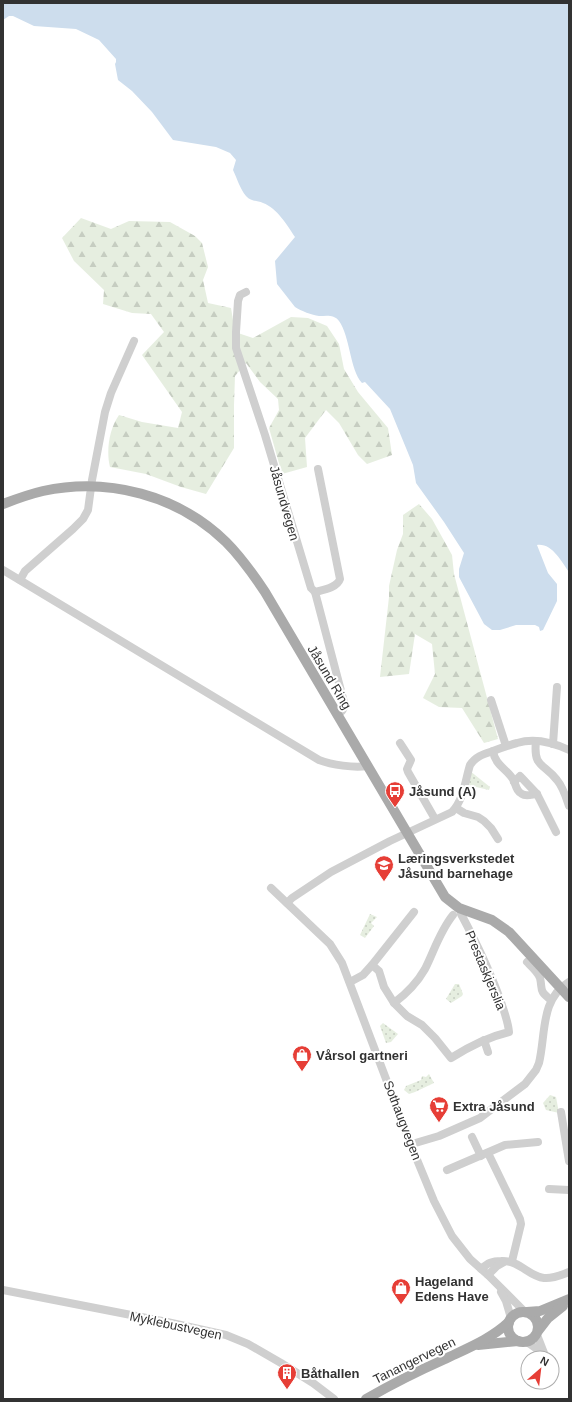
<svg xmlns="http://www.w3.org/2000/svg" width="572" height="1402" viewBox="0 0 572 1402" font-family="Arial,sans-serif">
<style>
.green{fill:url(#green-dots)}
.forest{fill:url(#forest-firs)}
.water{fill:#cddded}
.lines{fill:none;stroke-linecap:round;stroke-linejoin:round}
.minor{stroke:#cfcfcf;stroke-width:8}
.major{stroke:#aaa;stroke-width:10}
.labels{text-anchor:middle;stroke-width:4;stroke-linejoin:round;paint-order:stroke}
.street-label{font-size:13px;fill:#323232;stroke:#fff}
.poi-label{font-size:13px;font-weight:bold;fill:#323232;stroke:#fff;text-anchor:start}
</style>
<defs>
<pattern id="green-dots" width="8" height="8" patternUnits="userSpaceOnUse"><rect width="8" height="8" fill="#e6eee0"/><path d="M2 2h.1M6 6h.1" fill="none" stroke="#c6cdc1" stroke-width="1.8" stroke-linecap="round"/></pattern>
<pattern id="forest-firs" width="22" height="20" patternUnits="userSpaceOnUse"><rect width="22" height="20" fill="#e6eee0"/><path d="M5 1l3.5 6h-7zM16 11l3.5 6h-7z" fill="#c6cdc1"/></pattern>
</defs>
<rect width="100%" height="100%" fill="#fff"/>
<g class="green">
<polygon points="470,771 490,787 489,790 468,785"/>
<polygon points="370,914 377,917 371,923 374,926 365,938 360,935"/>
<polygon points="455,984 459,984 463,994 462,996 451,1003 446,999"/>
<polygon points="383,1023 398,1034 391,1042 386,1043 380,1026"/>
<polygon points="429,1074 434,1083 415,1092 409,1094 404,1090 406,1086 421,1080 422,1076 426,1077"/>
<polygon points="550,1095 556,1097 559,1113 546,1110 543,1103"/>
</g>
<g class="forest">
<path d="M81,218L111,229L129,221L170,222L195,236L202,243L208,267L203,280L208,303L231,308L235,332L253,338L291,317L308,318L327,326L339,344L344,369L358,392L388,428L392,455L367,464L358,455L339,423L326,410L305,438L307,467L282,474L269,428L279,410L278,399L260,382L246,363L235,376L234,405V448L206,494L181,487L146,474L110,467C106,451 109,429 119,415L142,422L178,428L182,412L142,355L164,332L151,314L132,313L103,304L104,290L74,261L62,238Z"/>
<polygon points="419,504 432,519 452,555 454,574 498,739 484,743 462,708 439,707 423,698 435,674 432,644 415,634 409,674 380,677 389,597 389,586 397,550 403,534 403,515"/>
</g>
<path class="water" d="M3,3H569V572C561,561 552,543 537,545L548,573L557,584V601L543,630L540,631L539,627L535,625H516L500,630H492L484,624L459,577V569L464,553L444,522L416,483L413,465L390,409L365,382L362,383C350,370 350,336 339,321C334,314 326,316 319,316C312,315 301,311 295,307L277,284L275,261L295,237C287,225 277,208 263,203C257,200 251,202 246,196C240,189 237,178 233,170L236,160L230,153L216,147L173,140L152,112L132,91L118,80L115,64L116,62V59L99,40L76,29L34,26L13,16H9L3,20Z"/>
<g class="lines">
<g class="minor">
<polyline points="246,292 240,295 238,301 236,332 236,348 265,435 311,588 315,592 345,706 342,711 337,714"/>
<path d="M3,570L319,760C332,765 354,768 367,766"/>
<polyline points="20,580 25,571 73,529 83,519 88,510 92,480 105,412 111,393 134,341"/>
<path d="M315,592C323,590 337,588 340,579L318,469"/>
<polyline points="491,700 506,746"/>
<path d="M536,741C533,768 544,763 557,780C563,787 566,797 569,806"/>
<polyline points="400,743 411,760 407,769 408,772 435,819"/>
<polyline points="553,744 557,687"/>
<path d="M493,751C495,766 508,769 514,781C516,786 517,792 522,794C526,797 533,794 537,794"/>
<polyline points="514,782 520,776 537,794 556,832"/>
<polyline points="456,808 464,813 478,817 484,821 491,828 498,839"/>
<polyline points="271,888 330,944 342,963 413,1150 434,1201 452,1236 470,1259 488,1275 524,1311"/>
<path d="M287,903L292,898L331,872L390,841L452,812C464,799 465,781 470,765C476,756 484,754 493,751C501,748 509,745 517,743C534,738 554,743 569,750"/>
<path d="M527,962C531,966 538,972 540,978C543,990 538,990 551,1000"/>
<path d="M372,965L379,971L384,987L394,1003L407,1016L422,1025L435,1038L451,1058C470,1046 488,1037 509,1032C508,1021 504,1012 501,1002C490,971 476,942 461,914L462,910"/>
<polyline points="350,982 363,975 372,965 414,912"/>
<path d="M394,1003C406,994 417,983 425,969C434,951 440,931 453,915"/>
<polyline points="484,1040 488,1052"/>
<polyline points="561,1112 569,1161"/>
<polyline points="472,1137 481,1156"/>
<path d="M412,1144L439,1136L480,1118L525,1084L536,1070L539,1063C546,1034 540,999 569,982"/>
<polyline points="488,1153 520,1219 521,1224 512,1261"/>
<polyline points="447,1170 505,1145 538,1142"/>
<polyline points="549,1189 569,1190"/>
<path d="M481,1269C488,1263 492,1261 501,1261C520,1260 528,1276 544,1278C553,1279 561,1275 569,1272"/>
<polyline points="488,1275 497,1266 504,1262"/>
<polyline points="3,1290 167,1322 226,1335 248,1344 281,1363 313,1383 334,1399"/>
<polyline points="501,1292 506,1301 511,1318"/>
<polyline points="537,1335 544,1353"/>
<polyline points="527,1342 544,1354"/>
</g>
<g class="major">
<path d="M3,504C16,499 30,494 43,491C108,477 178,495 226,542C241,557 253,574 265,592L445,897L459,908L492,920L509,932L569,997"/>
<circle cx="523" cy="1327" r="15"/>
<polyline points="527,1312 540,1311 569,1299"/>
<polyline points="538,1331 548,1318 563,1306"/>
<polyline points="478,1345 518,1341"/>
<path d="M366,1399C392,1384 418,1371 445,1359C468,1348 491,1339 509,1322"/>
</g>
</g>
<defs>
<g id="bus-pin" transform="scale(1)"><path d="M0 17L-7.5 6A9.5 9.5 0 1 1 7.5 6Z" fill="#e63e36" stroke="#fff"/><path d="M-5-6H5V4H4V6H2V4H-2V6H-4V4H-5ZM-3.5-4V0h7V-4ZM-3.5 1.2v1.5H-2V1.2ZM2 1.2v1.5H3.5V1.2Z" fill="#fff"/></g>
<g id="school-pin" transform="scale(1)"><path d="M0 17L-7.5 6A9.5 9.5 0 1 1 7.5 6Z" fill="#e63e36" stroke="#fff"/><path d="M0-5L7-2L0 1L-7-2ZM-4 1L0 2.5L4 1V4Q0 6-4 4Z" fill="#fff"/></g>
<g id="shop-pin" transform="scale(1)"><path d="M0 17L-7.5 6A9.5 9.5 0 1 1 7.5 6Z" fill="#e63e36" stroke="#fff"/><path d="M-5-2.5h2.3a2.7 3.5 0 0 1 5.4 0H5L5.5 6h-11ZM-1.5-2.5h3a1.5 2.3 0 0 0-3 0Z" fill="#fff"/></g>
<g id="supermarket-pin" transform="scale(1)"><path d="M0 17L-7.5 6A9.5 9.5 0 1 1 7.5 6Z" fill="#e63e36" stroke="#fff"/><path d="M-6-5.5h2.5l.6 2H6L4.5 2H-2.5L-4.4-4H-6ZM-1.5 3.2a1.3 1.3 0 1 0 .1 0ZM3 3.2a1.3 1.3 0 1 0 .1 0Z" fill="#fff"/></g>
<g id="building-pin" transform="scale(1)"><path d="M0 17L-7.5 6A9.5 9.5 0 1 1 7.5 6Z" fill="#e63e36" stroke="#fff"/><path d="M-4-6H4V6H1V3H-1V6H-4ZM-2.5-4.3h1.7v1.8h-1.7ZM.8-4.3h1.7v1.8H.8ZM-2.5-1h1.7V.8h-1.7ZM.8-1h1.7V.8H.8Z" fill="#fff"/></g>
</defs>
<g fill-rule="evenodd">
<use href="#bus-pin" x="395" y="791"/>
<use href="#school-pin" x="384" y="865"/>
<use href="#shop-pin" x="302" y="1055"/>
<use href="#supermarket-pin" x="439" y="1106"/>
<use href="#shop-pin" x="401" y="1288"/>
<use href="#building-pin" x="287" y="1373"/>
</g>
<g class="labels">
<g class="street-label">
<text transform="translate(285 503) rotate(74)" y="5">Jåsundvegen</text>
<text transform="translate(330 677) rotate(59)" y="5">Jåsund Ring</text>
<text transform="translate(486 970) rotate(67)" y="5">Prestaskjerslia</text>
<text transform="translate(403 1120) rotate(69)" y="5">Sothaugvegen</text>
<text transform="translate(176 1325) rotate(12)" y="5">Myklebustvegen</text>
<text transform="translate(414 1360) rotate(-26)" y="5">Tanangervegen</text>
</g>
<g class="poi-label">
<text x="409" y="796">Jåsund (A)</text>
<text x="398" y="863">Læringsverkstedet<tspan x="398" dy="15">Jåsund barnehage</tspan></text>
<text x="316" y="1060">Vårsol gartneri</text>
<text x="453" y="1111">Extra Jåsund</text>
<text x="415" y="1286">Hageland<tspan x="415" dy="15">Edens Have</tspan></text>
<text x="301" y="1378">Båthallen</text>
</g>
</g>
<rect width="572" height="1402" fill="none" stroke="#323232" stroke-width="8"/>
<g transform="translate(540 1370) rotate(28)"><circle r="19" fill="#ffffff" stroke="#adadad"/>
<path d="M0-3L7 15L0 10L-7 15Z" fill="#e63e36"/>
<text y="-6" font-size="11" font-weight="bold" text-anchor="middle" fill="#323232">N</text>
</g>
</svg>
